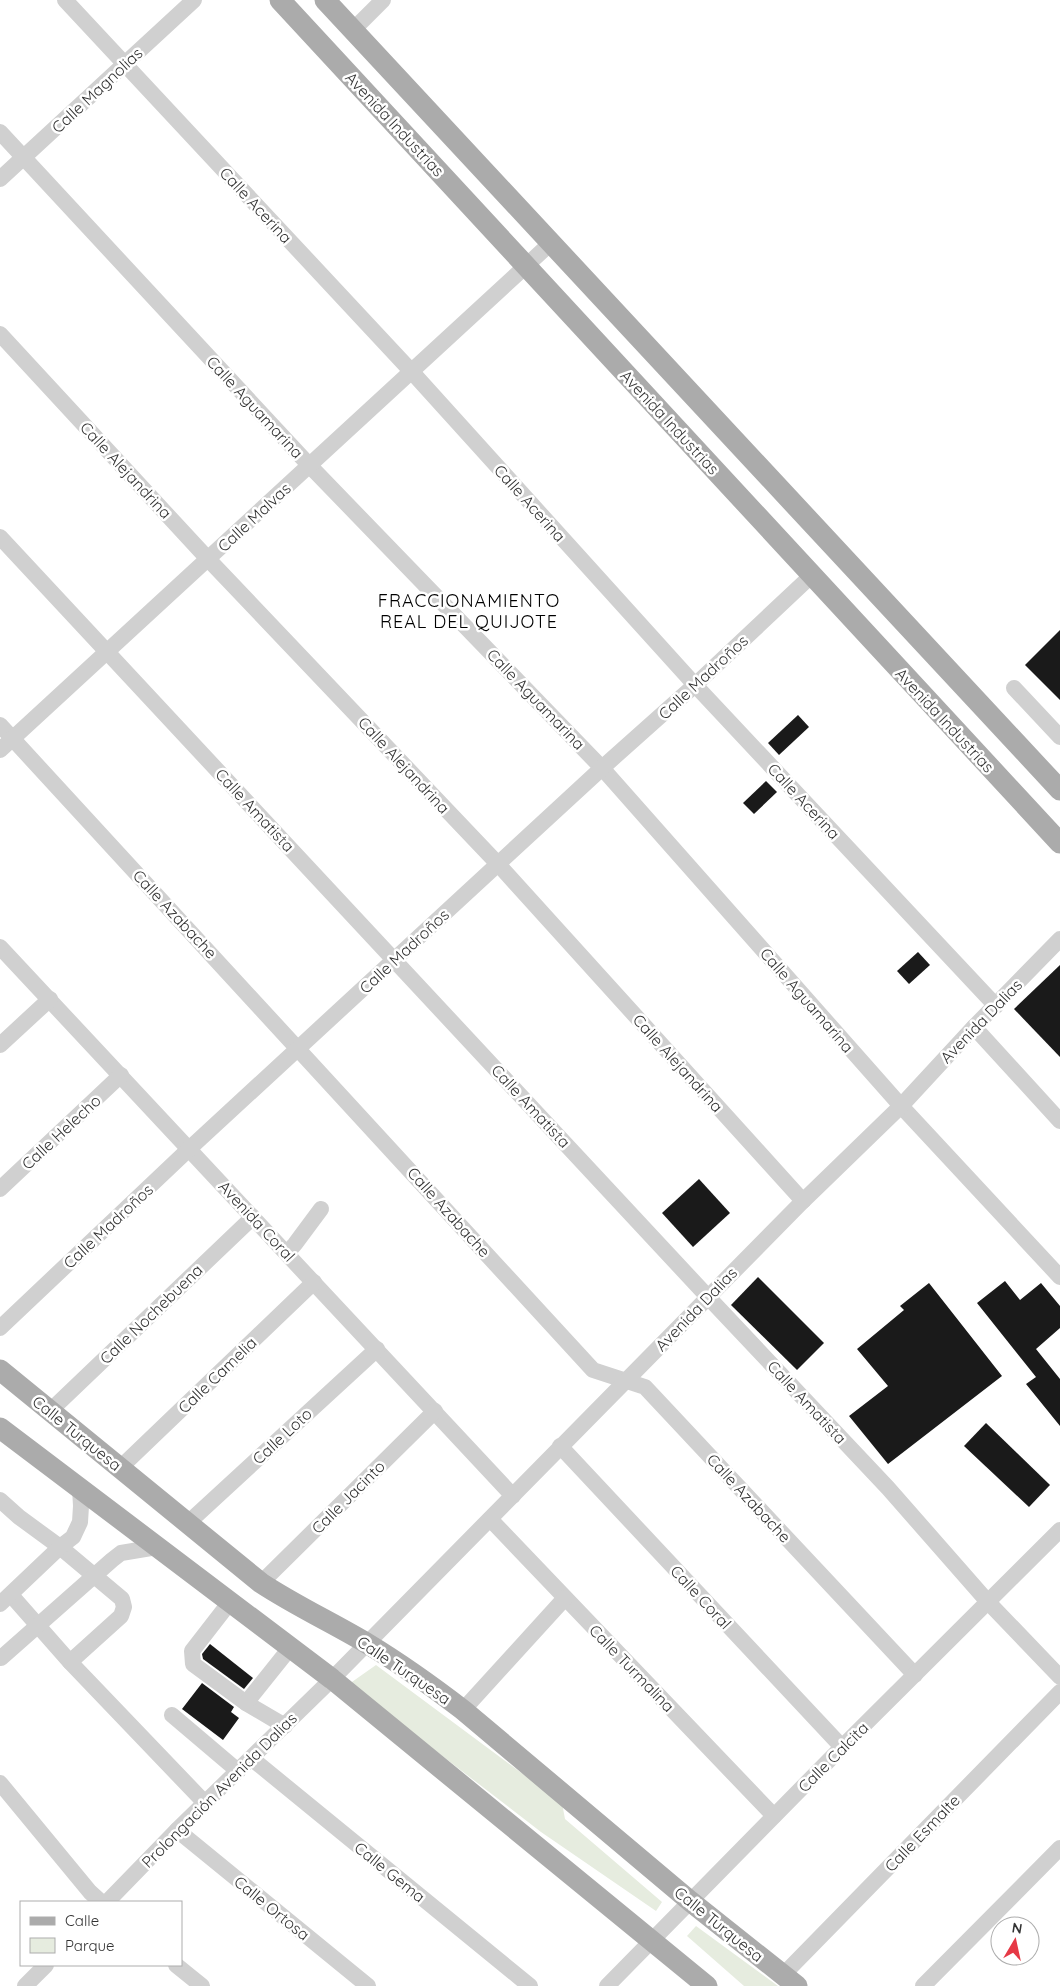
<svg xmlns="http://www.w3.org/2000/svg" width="1060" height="1986" viewBox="0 0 1060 1986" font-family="Quicksand,sans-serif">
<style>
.green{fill:#e6ecdf}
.building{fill:#1a1a1a}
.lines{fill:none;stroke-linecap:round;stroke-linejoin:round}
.minor{stroke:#d0d0d0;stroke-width:16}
.major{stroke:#ababab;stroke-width:21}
.labels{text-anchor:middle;stroke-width:5;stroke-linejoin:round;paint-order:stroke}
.street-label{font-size:16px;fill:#333;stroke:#fff}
.neighbourhood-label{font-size:18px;letter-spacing:1px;fill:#000;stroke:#fff}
</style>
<rect width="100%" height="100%" fill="#fff"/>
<g class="green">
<polygon points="376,1665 562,1803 565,1819 662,1902 656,1911 541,1832 349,1684"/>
<polygon points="696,1926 778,1986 744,1986 687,1936"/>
</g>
<g class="building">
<polygon points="1060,630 1060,700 1025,665"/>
<polygon points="798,715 809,727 779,755 768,743"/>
<polygon points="766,781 777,792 754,814 743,803"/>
<polygon points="918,952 930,965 909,984 897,971"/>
<polygon points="1060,965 1060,1057 1014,1009"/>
<polygon points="699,1179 730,1213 693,1247 662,1213"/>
<polygon points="758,1277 824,1343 797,1370 731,1305"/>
<polygon points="1005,1281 1020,1300 1041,1283 1060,1306 1060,1328 1036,1349 1060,1379 1060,1426 1026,1384 1036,1377 977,1303"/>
<polygon points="929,1283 1002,1376 888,1464 849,1416 888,1386 857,1349 904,1310 900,1306"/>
<polygon points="986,1423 1050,1485 1029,1507 964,1446"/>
<polygon points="210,1644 253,1678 244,1689 203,1659 202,1654"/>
<polygon points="202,1683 234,1707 231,1712 239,1718 223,1740 182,1709"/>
</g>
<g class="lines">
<g class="minor">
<polyline points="65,0 412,372 695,685 996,1006"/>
<polyline points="354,29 383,0"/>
<polyline points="0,132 310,466 602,768 901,1106 1060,1277"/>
<polyline points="0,179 194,0"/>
<polyline points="0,334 208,559 498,864 803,1201"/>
<polyline points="0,537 708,1297 888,1488 988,1602 1060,1677"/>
<polyline points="1014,688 1060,737"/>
<polyline points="0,725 593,1370 645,1387 915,1675"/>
<polyline points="0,750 552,242"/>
<polyline points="0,947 513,1496"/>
<polyline points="974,1027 1060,1121"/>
<polyline points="0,1045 50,999"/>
<polyline points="0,1189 121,1075"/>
<polyline points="287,1253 295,1244 321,1209"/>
<polyline points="0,1328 189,1149 602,768 695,685 811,576"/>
<polyline points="50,1411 253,1217"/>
<polyline points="560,1446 842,1747"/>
<polyline points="120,1468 314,1282"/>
<polyline points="0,1500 19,1517 60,1547 122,1599 124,1607 121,1616 70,1662"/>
<polyline points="490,1519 774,1816"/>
<polyline points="188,1523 377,1349"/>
<polyline points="261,1583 435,1411"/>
<polyline points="11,1595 70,1662 205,1803"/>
<polyline points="230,1602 192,1651 193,1664 246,1703 285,1726"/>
<polyline points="0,1604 60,1547 73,1537 80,1522 81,1506 80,1488"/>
<polyline points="1,1658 112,1560 121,1553 157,1547"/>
<polyline points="246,1703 290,1648"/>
<polyline points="463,1710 565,1598"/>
<polyline points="172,1715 238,1771"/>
<polyline points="251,1758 530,1986"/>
<polyline points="0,1783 90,1892 101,1902"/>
<polyline points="177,1830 368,1986"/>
<polyline points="107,1902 177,1830 332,1679 803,1201 901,1106 974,1027 1060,939"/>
<polyline points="176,1965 202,1986"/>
<polyline points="783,1975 1060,1692"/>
<polyline points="25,1986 46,1965"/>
<polyline points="607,1986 842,1747 1060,1530"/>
<polyline points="923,1986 1060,1848"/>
</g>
<g class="major">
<polyline points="280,0 1060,843"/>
<polyline points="325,0 1060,790"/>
<path d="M0,1370L261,1583C296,1606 333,1623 368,1644C401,1664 433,1687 463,1710L690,1901L797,1986"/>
<polyline points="0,1428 332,1679 707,1986"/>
</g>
</g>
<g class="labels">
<g class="street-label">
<text transform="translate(97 90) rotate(-43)" y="6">Calle Magnolias</text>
<text transform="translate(395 124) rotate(47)" y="6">Avenida Industrias</text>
<text transform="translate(256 205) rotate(47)" y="6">Calle Acerina</text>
<text transform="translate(255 407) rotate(47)" y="6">Calle Aguamarina</text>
<text transform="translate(670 422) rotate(47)" y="6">Avenida Industrias</text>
<text transform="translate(126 470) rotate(47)" y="6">Calle Alejandrina</text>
<text transform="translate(530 503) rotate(48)" y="6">Calle Acerina</text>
<text transform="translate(254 517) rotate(-43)" y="6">Calle Malvas</text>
<text transform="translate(703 677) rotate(-43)" y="6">Calle Madroños</text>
<text transform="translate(536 699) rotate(46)" y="6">Calle Aguamarina</text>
<text transform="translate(945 720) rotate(47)" y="6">Avenida Industrias</text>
<text transform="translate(404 765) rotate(47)" y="6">Calle Alejandrina</text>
<text transform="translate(804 801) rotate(47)" y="6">Calle Acerina</text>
<text transform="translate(255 810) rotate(47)" y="6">Calle Amatista</text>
<text transform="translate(175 914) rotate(47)" y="6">Calle Azabache</text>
<text transform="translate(404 951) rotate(-43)" y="6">Calle Madroños</text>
<text transform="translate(807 1000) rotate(49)" y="6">Calle Aguamarina</text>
<text transform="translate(981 1021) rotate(-46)" y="6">Avenida Dalias</text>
<text transform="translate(678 1063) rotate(48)" y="6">Calle Alejandrina</text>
<text transform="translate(531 1106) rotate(47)" y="6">Calle Amatista</text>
<text transform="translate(61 1132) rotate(-43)" y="6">Calle Helecho</text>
<text transform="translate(449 1212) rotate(48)" y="6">Calle Azabache</text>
<text transform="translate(257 1221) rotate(47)" y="6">Avenida Coral</text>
<text transform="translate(108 1226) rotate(-43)" y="6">Calle Madroños</text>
<text transform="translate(696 1309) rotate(-46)" y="6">Avenida Dalias</text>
<text transform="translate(151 1314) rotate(-44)" y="6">Calle Nochebuena</text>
<text transform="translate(217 1375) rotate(-44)" y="6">Calle Camelia</text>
<text transform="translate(807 1402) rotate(47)" y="6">Calle Amatista</text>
<text transform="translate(77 1433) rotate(39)" y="6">Calle Turquesa</text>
<text transform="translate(282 1436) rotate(-43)" y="6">Calle Loto</text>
<text transform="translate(348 1497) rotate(-45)" y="6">Calle Jacinto</text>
<text transform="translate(749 1498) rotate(47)" y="6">Calle Azabache</text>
<text transform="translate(701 1597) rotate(47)" y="6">Calle Coral</text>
<text transform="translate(632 1668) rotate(46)" y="6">Calle Turmalina</text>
<text transform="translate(404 1670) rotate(34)" y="6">Calle Turquesa</text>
<text transform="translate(833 1757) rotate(-45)" y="6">Calle Calcita</text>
<text transform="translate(219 1790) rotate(-45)" y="6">Prolongación Avenida Dalias</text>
<text transform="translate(922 1833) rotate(-46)" y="6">Calle Esmalte</text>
<text transform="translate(390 1872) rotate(39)" y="6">Calle Gema</text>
<text transform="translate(272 1908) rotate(39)" y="6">Calle Ortosa</text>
<text transform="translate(719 1924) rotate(39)" y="6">Calle Turquesa</text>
</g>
<g class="neighbourhood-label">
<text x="469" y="607">FRACCIONAMIENTO<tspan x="469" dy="21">REAL DEL QUIJOTE</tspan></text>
</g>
</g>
<rect x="20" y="1901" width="162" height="65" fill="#ffffff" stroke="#adadad"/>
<rect x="30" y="1917" width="25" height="8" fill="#ababab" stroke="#adadad"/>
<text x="65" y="1926" font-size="15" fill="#333333">Calle</text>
<rect x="30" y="1938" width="25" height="15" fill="#e6ecdf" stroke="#adadad"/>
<text x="65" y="1951" font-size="15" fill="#333333">Parque</text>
<g transform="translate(1015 1941) rotate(9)"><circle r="24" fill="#ffffff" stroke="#adadad"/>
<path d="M0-4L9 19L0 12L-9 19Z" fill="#e63946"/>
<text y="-8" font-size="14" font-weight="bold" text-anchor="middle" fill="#333333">N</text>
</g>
</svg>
